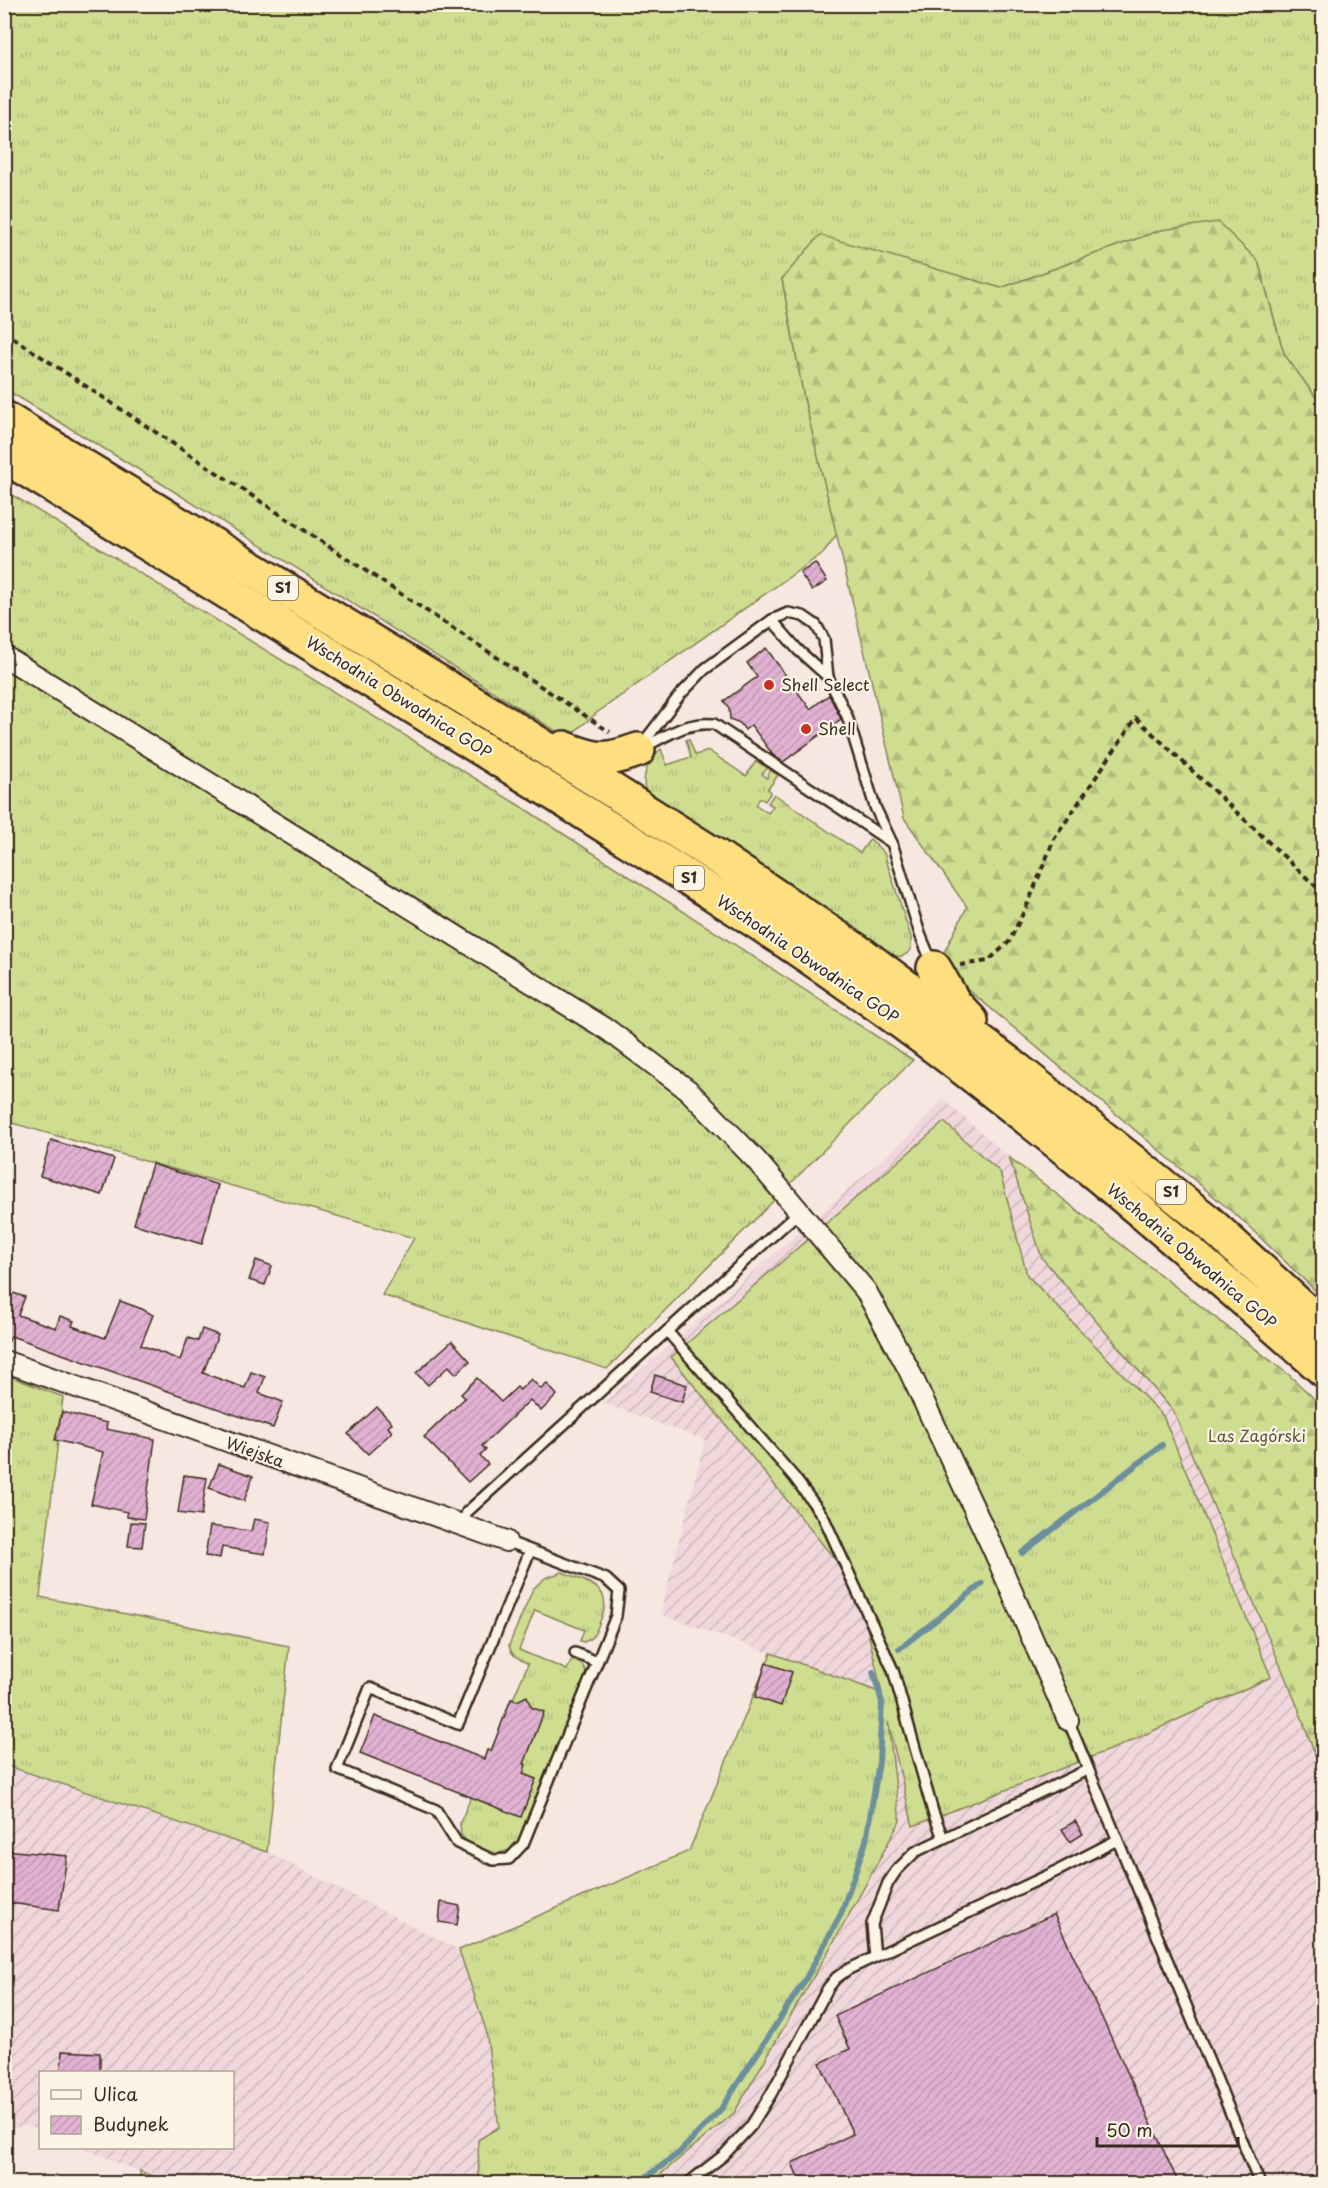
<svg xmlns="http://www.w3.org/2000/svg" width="1328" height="2188" viewBox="0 0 1328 2188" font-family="'Playpen Sans',sans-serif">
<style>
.industrial{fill:url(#industrial-furrows)}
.grass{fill:url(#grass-tufts);stroke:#858458;stroke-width:1.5}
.forest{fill:url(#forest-firs);stroke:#858458;stroke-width:1.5}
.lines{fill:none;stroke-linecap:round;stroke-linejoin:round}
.stream{stroke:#6d8f9c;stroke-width:6}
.building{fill:url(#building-hatch);stroke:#3b2a1e;stroke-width:1.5}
.service-casing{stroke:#3b2a1e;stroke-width:14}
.minor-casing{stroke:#3b2a1e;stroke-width:24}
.motorway-casing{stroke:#3b2a1e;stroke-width:38}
.path{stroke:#3b2a1e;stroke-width:4;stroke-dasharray:6 4.5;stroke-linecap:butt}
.service{stroke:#fcf5e5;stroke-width:9}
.minor{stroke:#fcf5e5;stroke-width:20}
.motorway{stroke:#fedf80;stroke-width:33}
.poi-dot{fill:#c8321e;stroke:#fcf5e5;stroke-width:2}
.labels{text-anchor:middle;stroke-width:4.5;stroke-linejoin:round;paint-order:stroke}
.shield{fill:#fcf5e5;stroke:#75675a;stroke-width:1.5}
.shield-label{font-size:15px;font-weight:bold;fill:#3b2a1e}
.poi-label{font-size:16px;fill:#3b2a1e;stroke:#fcf5e5;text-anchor:start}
.street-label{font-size:16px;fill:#3b2a1e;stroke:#fcf5e5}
.park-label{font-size:16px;fill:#60573b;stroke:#fcf5e5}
</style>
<defs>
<pattern id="industrial-furrows" width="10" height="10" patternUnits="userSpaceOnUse" patternTransform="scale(1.5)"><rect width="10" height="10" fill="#f0d7dc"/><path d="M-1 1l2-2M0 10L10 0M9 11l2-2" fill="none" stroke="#cfb9bc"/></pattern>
<pattern id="grass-tufts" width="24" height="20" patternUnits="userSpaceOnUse" patternTransform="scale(1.5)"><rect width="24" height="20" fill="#cfdd91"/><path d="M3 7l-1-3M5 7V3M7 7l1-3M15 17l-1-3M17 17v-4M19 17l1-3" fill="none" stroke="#b3be7d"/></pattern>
<pattern id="forest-firs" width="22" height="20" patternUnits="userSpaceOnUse" patternTransform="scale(1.5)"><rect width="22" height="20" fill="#cfdd91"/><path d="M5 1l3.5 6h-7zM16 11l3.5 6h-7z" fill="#b3be7d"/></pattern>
<pattern id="building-hatch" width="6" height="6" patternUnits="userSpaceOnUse" patternTransform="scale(1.5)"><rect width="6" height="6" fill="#e1b1d2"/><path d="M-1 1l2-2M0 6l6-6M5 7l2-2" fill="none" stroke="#c298b4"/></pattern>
</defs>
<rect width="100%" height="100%" fill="#f7e7e1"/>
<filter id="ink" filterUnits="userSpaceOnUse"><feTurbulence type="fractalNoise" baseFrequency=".0167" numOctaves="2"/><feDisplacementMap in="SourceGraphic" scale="12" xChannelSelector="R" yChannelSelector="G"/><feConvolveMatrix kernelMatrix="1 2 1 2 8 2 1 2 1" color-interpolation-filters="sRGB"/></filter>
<g filter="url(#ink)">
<g class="industrial">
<polygon points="943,1099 1009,1157 1042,1258 1174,1412 1299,1710 1323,1777 1323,2183 650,2183 734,2113 885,1694 660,1614 705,1440 603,1403 908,1137"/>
<polygon points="4,1765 267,1852 459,1950 486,2030 499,2127 478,2140 479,2183 167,2183 83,2148 232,2148 232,2072 40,2072 40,2130 28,2125 5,2130"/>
</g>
<g class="grass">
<polygon points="4,5 1323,5 1323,407 1284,354 1258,261 1161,230 1001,288 820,236 782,279 804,398 837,534 823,553 598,712 567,738 151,477 5,389"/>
<polygon points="4,490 525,809 913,1060 607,1369 382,1295 414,1238 5,1121"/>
<path d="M689,739L695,755L709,751L746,776L756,761L768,768L762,774L767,778L770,770L778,775L768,789L771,792L765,801L760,798L756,805L768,813L773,806L768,803L774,794L860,853L870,839L884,853L911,937V950C903,959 896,957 886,953L646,792C640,777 649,759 661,749L667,765L691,757L686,740Z"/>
<polygon points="944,1122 1000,1172 1027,1275 1163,1416 1271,1677 1122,1745 913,1826 888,1722 900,1821 843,1926 734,2113 650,2183 479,2183 478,2140 499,2127 486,2030 459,1950 689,1851 771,1653 882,1693 858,1588 671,1357"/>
<polygon points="4,1374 63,1397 40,1597 289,1646 267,1852 5,1765"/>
<path d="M562,1572C586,1582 615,1586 601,1619C597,1629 595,1638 584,1642L580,1641L584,1630L535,1610L519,1650L567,1670L572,1660C582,1664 586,1666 586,1678L520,1838L510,1850L496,1854L469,1844L461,1835L460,1823L528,1664C519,1658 511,1657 509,1645L533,1589L545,1578Z"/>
<polygon points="140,2171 167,2183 140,2183"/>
</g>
<g class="forest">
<polygon points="1218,222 1258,261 1284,354 1323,407 1323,1298 1243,1221 938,964 967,907 904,818 804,398 782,279 820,235 1001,288 1161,230"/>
<polygon points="1009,1157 1289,1375 1323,1407 1323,1777 1299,1710 1174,1412 1042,1258"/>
</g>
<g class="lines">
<g class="stream">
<polyline points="1022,1553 1162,1445"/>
<polyline points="899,1649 982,1584"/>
<polyline points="637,2184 679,2153 721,2109 805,1980 841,1914 866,1841 879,1762 882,1702 873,1672"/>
</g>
</g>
<g class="building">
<polygon points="815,563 827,581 812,591 800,573"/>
<polygon points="766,648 810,709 829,695 841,719 783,762 773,755 751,725 745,730 740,723 730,719 729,708 724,701 757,677 747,663"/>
<polygon points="51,1140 114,1159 102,1195 40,1176"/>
<polygon points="152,1164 218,1185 202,1244 134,1224"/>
<polygon points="256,1260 272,1266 265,1285 249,1280"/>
<polygon points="4,1290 25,1297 18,1315 56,1328 60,1316 74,1321 72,1326 105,1338 120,1301 142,1309 153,1315 141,1345 180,1360 188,1338 198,1341 202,1329 218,1335 203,1373 245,1388 251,1372 265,1377 259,1393 283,1402 273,1428 11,1336 6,1347 4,1347"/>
<polygon points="452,1341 470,1361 456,1374 449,1366 428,1385 416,1373"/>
<polygon points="655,1375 687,1385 682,1402 650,1392"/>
<polygon points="477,1378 501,1402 517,1387 520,1390 531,1379 541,1389 547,1384 557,1395 541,1411 530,1400 482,1446 486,1450 480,1456 488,1464 468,1482 424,1437 465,1398 461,1394"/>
<polygon points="377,1407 392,1423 388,1427 392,1432 368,1454 348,1434"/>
<polygon points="62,1412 107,1423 106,1429 155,1439 144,1519 127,1517 127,1512 91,1504 103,1452 55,1440"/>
<polygon points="219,1464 253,1476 244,1501 209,1488"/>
<polygon points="184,1475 207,1478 201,1516 178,1513"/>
<polygon points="254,1519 270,1522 265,1554 222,1547 220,1558 205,1556 210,1526 251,1531"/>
<polygon points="131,1522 145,1523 142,1547 128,1546"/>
<polygon points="766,1663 792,1672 781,1706 755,1697"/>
<polygon points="527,1696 531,1707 544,1712 524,1764 526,1765 523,1774 536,1779 521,1817 360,1753 375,1716 484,1759 487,1750 491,1751 511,1699 517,1701"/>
<polygon points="1075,1821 1083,1834 1070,1842 1062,1829"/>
<polygon points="4,1850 67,1856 59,1910 4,1902"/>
<polygon points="441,1902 460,1906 457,1925 439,1922"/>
<polygon points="1054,1914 1179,2184 801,2184 792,2163 853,2134 820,2063 850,2049 835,2016"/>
<polygon points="62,2051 100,2053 100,2073 61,2073"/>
</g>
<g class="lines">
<g class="service-casing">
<g id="service">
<polyline points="772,620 788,613 803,616 816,625 824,639 828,677"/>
<polyline points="641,746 679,696 705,669 772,620 798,650 828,677 847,716 875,807 892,843"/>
<path d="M642,748C667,736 686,721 714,724L892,843L920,934L932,963"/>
<polyline points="667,1331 794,1477 823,1516 893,1670 933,1812 943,1838"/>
<polyline points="462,1525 467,1512 800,1211"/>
<polyline points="506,1541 606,1579 619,1591 616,1616 523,1844 509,1859 493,1860 457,1843 436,1810 337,1769 370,1688 458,1724 530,1551"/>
<polyline points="575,1653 597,1662"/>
<polyline points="1068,1720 1260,2184"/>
<polyline points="875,1957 872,1924 888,1883 896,1871 915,1852 1087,1770"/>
<polyline points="687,2184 724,2155 751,2126 771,2094 828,1988 836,1978 847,1970 1059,1870 1117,1840"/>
</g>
</g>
<g class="minor-casing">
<g id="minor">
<polyline points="4,656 608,1030 688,1090 756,1160 866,1291 908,1368 994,1551 1068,1720"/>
<polyline points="4,1361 506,1541"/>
</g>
</g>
<g class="motorway-casing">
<g id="motorway">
<polyline points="4,418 512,727 716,856 863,955 1011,1065 1206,1220 1324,1328"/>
<path d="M4,456C184,565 363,675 542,786C646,852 753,916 854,988C1019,1104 1173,1236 1324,1370"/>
<path d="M564,748C596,761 605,762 638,750"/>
<polyline points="934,968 954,1003 971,1021"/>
</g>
</g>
<g class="path">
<polyline points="4,332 610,732"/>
<polyline points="960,965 988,961 1009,942 1029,901 1054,839 1136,718 1324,894"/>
</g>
<use href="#service" class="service"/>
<use href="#minor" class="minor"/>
<use href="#motorway" class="motorway"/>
</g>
</g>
<g class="poi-dot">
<circle cx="769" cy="685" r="6"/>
<circle cx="806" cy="729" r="6"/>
</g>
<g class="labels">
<g class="shield">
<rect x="268" y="576" width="30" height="24" rx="4.5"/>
<rect x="674" y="866" width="30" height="24" rx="4.5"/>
<rect x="1156" y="1180" width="30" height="24" rx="4.5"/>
</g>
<g class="shield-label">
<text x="283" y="593">S1</text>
<text x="689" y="883">S1</text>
<text x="1171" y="1197">S1</text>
</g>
<g class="poi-label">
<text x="781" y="691">Shell Select</text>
<text x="818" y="735">Shell</text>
</g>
<g class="street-label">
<text transform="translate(399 697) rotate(32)" y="6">Wschodnia Obwodnica GOP</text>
<text transform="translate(808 959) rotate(34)" y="6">Wschodnia Obwodnica GOP</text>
<text transform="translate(1192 1256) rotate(40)" y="6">Wschodnia Obwodnica GOP</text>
<text transform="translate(255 1452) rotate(20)" y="6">Wiejska</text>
</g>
<g class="park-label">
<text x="1257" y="1442">Las Zagórski</text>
</g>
</g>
<rect width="1328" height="2188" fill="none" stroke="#fcf5e5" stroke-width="24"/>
<rect x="12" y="12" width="1304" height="2164" fill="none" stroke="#3b2a1e" stroke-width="2" filter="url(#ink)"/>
<rect x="39" y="2071" width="195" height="78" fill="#fcf5e5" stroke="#afa495" stroke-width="1.5"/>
<rect x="51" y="2090" width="30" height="9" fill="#fcf5e5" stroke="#afa495" stroke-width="1.5"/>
<text x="93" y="2101" font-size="18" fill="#3b2a1e">Ulica</text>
<rect x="51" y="2116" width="30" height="18" fill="url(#building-hatch)" stroke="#afa495" stroke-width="1.5"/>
<text x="93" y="2131" font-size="18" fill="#3b2a1e">Budynek</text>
<path d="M1097 2137v9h141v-9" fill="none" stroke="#3b2a1e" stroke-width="3"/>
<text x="1106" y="2137" font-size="18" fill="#3b2a1e" stroke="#fcf5e5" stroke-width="4.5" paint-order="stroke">50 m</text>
</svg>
